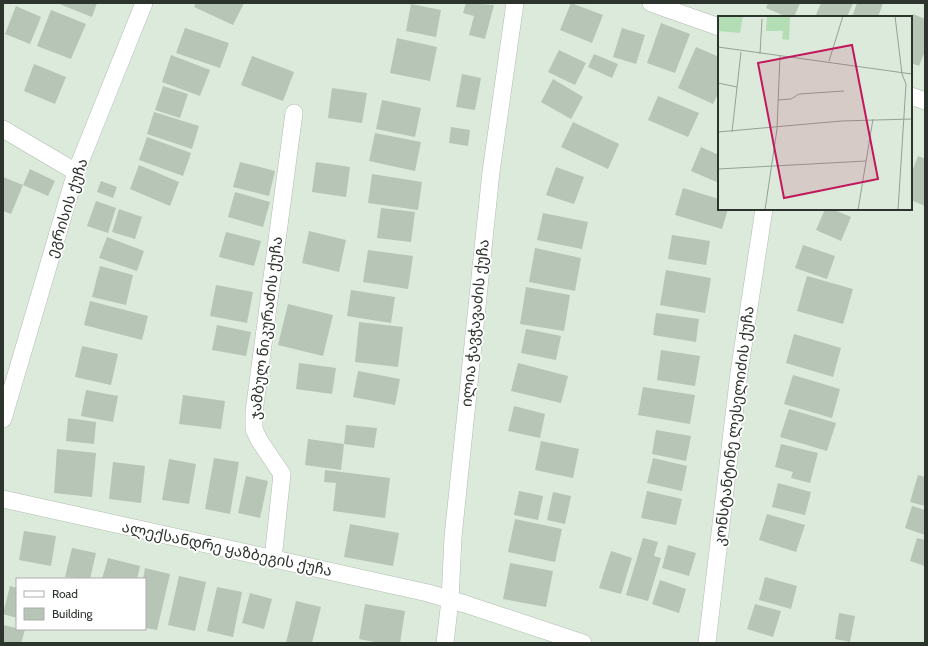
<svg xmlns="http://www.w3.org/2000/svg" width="928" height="646" viewBox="0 0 928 646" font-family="Cabin,'Noto Sans Georgian',sans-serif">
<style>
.building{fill:#b6c5b6}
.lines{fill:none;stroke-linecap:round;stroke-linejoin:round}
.minor-casing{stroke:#afbdaf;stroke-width:18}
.minor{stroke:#fff;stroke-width:17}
.labels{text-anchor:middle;stroke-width:3.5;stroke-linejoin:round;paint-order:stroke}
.street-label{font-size:15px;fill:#2d332d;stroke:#fff}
.inset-road{fill:none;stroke:#95a195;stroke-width:1}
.view{fill:#c2185b;fill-opacity:0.15;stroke:#c2185b;stroke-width:2}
.inset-edge{fill:none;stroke:#2d332d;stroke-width:2}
</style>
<rect width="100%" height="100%" fill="#dbeadb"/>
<g class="building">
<polygon points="57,3 97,3 92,17"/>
<polygon points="196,3 244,3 233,25 194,7"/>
<polygon points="466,3 494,5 485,39 469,35 474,16 463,13"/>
<polygon points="571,3 603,15 592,43 560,30"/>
<polygon points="768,3 800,3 794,17 787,17 766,8"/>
<polygon points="821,3 853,3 847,17 815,17"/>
<polygon points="857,3 883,3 878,17 852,17"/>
<polygon points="411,4 441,10 436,37 406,31"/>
<polygon points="16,6 41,17 30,44 5,34"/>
<polygon points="51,10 86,24 71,59 37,46"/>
<polygon points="913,14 925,19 925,51 919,66 911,63 911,19"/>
<polygon points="661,23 690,34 675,73 647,63"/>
<polygon points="185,28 229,43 220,68 176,53"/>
<polygon points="622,28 645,35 636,64 613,57"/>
<polygon points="397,38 437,47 430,81 390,73"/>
<polygon points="696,47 719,57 719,92 713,104 678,88"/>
<polygon points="559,50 586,63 575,85 548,72"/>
<polygon points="594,54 618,64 612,78 588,67"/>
<polygon points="171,55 210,70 200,96 162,82"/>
<polygon points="252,56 294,72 283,101 241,85"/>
<polygon points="34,64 66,77 55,104 24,91"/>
<polygon points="462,74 481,78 475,110 456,107"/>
<polygon points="553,79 583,97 571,119 541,102"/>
<polygon points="163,86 188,94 180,118 155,110"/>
<polygon points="332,88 367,93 362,123 328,118"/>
<polygon points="658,96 699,113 688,137 648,120"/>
<polygon points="382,100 421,108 415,137 376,129"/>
<polygon points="154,112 199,126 192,149 147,134"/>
<polygon points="573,122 619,144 608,169 561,147"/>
<polygon points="451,127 470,130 468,146 449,143"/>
<polygon points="375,133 421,142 415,171 369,161"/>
<polygon points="147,137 191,153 183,176 139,160"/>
<polygon points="701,147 719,155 719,183 691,171"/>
<polygon points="918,156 925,159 925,206 911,200 911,174"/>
<polygon points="240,162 275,171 269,196 233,187"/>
<polygon points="316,162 350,167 346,197 312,192"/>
<polygon points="139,165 179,182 170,206 130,189"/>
<polygon points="556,167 584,177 574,204 546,195"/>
<polygon points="30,169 55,181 48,196 23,185"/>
<polygon points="372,174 422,182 418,210 368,203"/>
<polygon points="3,177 23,185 11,214 3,211"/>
<polygon points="101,181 117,187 113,198 97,192"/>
<polygon points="683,188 719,199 719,209 728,209 722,229 675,215"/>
<polygon points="235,192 270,202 263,227 228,217"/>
<polygon points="96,201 116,208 108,233 87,226"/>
<polygon points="381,208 415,212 411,242 377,238"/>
<polygon points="119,209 142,217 135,239 112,232"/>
<polygon points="825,209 832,209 851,217 841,241 816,230"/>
<polygon points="543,213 588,222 582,249 537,240"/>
<polygon points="309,231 346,240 339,272 302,263"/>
<polygon points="226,232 261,241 254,266 219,257"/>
<polygon points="672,235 710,241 706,265 668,259"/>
<polygon points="107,237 144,251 137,271 99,258"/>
<polygon points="803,245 835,256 827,279 795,268"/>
<polygon points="535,248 581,258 575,291 529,282"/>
<polygon points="368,250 413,256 408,289 363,282"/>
<polygon points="100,266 133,275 126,305 92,297"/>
<polygon points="666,270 711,278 705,313 660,305"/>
<polygon points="807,276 853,289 843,324 797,311"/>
<polygon points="216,285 253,292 247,323 210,316"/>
<polygon points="526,287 570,295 564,331 520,324"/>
<polygon points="351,290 395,297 391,323 347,316"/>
<polygon points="90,301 148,316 142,340 84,325"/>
<polygon points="288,304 333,315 323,356 278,345"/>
<polygon points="656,313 699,319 696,342 653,335"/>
<polygon points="359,322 403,327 398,367 355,362"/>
<polygon points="217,325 251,332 246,356 212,350"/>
<polygon points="526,329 561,336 556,360 521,353"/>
<polygon points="794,334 841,348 833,377 786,363"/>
<polygon points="82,346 118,354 111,385 75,377"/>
<polygon points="661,350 700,356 695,386 657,380"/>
<polygon points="299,363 336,368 332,394 296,389"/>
<polygon points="518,363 568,376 561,403 511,391"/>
<polygon points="358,371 400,379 395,405 353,397"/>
<polygon points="793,375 840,389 832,418 784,404"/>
<polygon points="643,387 695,395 690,424 638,415"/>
<polygon points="86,390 118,396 113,422 81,416"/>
<polygon points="183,395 225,401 221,429 179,424"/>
<polygon points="514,406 545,414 540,438 508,431"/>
<polygon points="789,409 836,423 827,451 780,437"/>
<polygon points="68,418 96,422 94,444 66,441"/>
<polygon points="346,425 377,428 374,448 344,444"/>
<polygon points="656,430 691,436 686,461 652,454"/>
<polygon points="308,439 344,444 341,470 305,465"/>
<polygon points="541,441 579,449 573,478 535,470"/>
<polygon points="781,444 818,453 810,483 791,478 793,472 775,467"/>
<polygon points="57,449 96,453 92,497 54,493"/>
<polygon points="214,458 239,462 230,514 205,509"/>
<polygon points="653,458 687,466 682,491 647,483"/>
<polygon points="169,459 196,464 189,504 162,500"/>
<polygon points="113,462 145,466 141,503 109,499"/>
<polygon points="325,470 390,478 385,518 333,511 336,483 324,482"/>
<polygon points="918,475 925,477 925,506 910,502"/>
<polygon points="246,476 268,481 260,518 238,513"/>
<polygon points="778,483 811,492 805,515 772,507"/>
<polygon points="519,491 543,496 538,520 514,515"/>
<polygon points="647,491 682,499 676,525 641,518"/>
<polygon points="553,492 571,496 565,524 547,520"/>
<polygon points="912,506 925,510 925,535 905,528"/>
<polygon points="767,514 805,525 796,552 759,540"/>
<polygon points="515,519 562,529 555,562 508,552"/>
<polygon points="350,524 399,533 393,566 344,557"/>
<polygon points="24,531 56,536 51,566 19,560"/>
<polygon points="643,538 658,542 654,556 661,558 648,601 626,595"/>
<polygon points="917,538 925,540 925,566 910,561"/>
<polygon points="668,545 696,553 689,576 662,568"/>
<polygon points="72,548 96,553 90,579 65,577"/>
<polygon points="611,551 632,558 621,594 599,588"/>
<polygon points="108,558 140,566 137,579 102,579"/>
<polygon points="510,563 553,571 546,607 503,599"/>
<polygon points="145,568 170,574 157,630 145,628 145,579 143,579"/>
<polygon points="179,576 206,582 195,631 168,625"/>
<polygon points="765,577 797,586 791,609 759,600"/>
<polygon points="660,580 686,589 679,613 652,604"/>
<polygon points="10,586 17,588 17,618 3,614"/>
<polygon points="217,587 242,592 233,637 207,631"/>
<polygon points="250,593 272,599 264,629 242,623"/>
<polygon points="296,601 321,607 312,643 286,643"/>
<polygon points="365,604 405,611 400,643 379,643 359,639"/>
<polygon points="755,604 781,611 773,637 747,629"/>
<polygon points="839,613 855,616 850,642 835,639"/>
<polygon points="3,625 25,630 21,643 3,643"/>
</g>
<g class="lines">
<g class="minor-casing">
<g id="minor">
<polyline points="651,3 719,27"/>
<polyline points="911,96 925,101"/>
<polyline points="3,129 76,172"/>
<polyline points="3,419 76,172 144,3"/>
<polyline points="3,499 428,593 465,604 583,643"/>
<polyline points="273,559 282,474 259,440 254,429 254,412 294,113"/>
<polyline points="445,643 450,600 453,537 491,172 515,3"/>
<polyline points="707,643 739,373 764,209"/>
</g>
</g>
<use href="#minor" class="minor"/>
</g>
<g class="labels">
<g class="street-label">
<text transform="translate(67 208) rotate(-72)" y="5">ეგრისის ქუჩა</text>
<text transform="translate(475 323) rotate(-84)" y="5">ილია ჭავჭავაძის ქუჩა</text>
<text transform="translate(266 328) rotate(-83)" y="5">ჯამბულ ნიკურაძის ქუჩა</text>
<text transform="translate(734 426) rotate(-83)" y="5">კონსტანტინე ლესელიძის ქუჩა</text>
<text transform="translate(227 549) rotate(12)" y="5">ალექსანდრე ყაზბეგის ქუჩა</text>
</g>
</g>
<g transform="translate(718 16)">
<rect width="194" height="194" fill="#dbeadb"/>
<path d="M0,0H25L22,17L0,15ZM49,0H72L71,24L64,23L65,15H48Z" fill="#b3deb5"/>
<path class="inset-road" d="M177,0L184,58L188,68L180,194M0,31L194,58M42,38L44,3M111,45L125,0M0,67L19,71M60,84L73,83L81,78L126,75M0,116L123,105L194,103M14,116L23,36M0,153L148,145M47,194L59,113L62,40M140,194L155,103"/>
<path class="view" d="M134,29L160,163L66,182L40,47Z"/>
<rect width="194" height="194" class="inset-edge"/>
</g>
<rect width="928" height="646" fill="none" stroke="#2d332d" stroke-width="8"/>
<rect x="16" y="578" width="130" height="52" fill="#ffffff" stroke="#abadab"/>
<rect x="24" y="591" width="20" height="6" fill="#ffffff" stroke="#abadab"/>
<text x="52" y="598" font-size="12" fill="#2d332d">Road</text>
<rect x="24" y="608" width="20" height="12" fill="#b6c5b6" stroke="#abadab"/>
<text x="52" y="618" font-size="12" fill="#2d332d">Building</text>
</svg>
